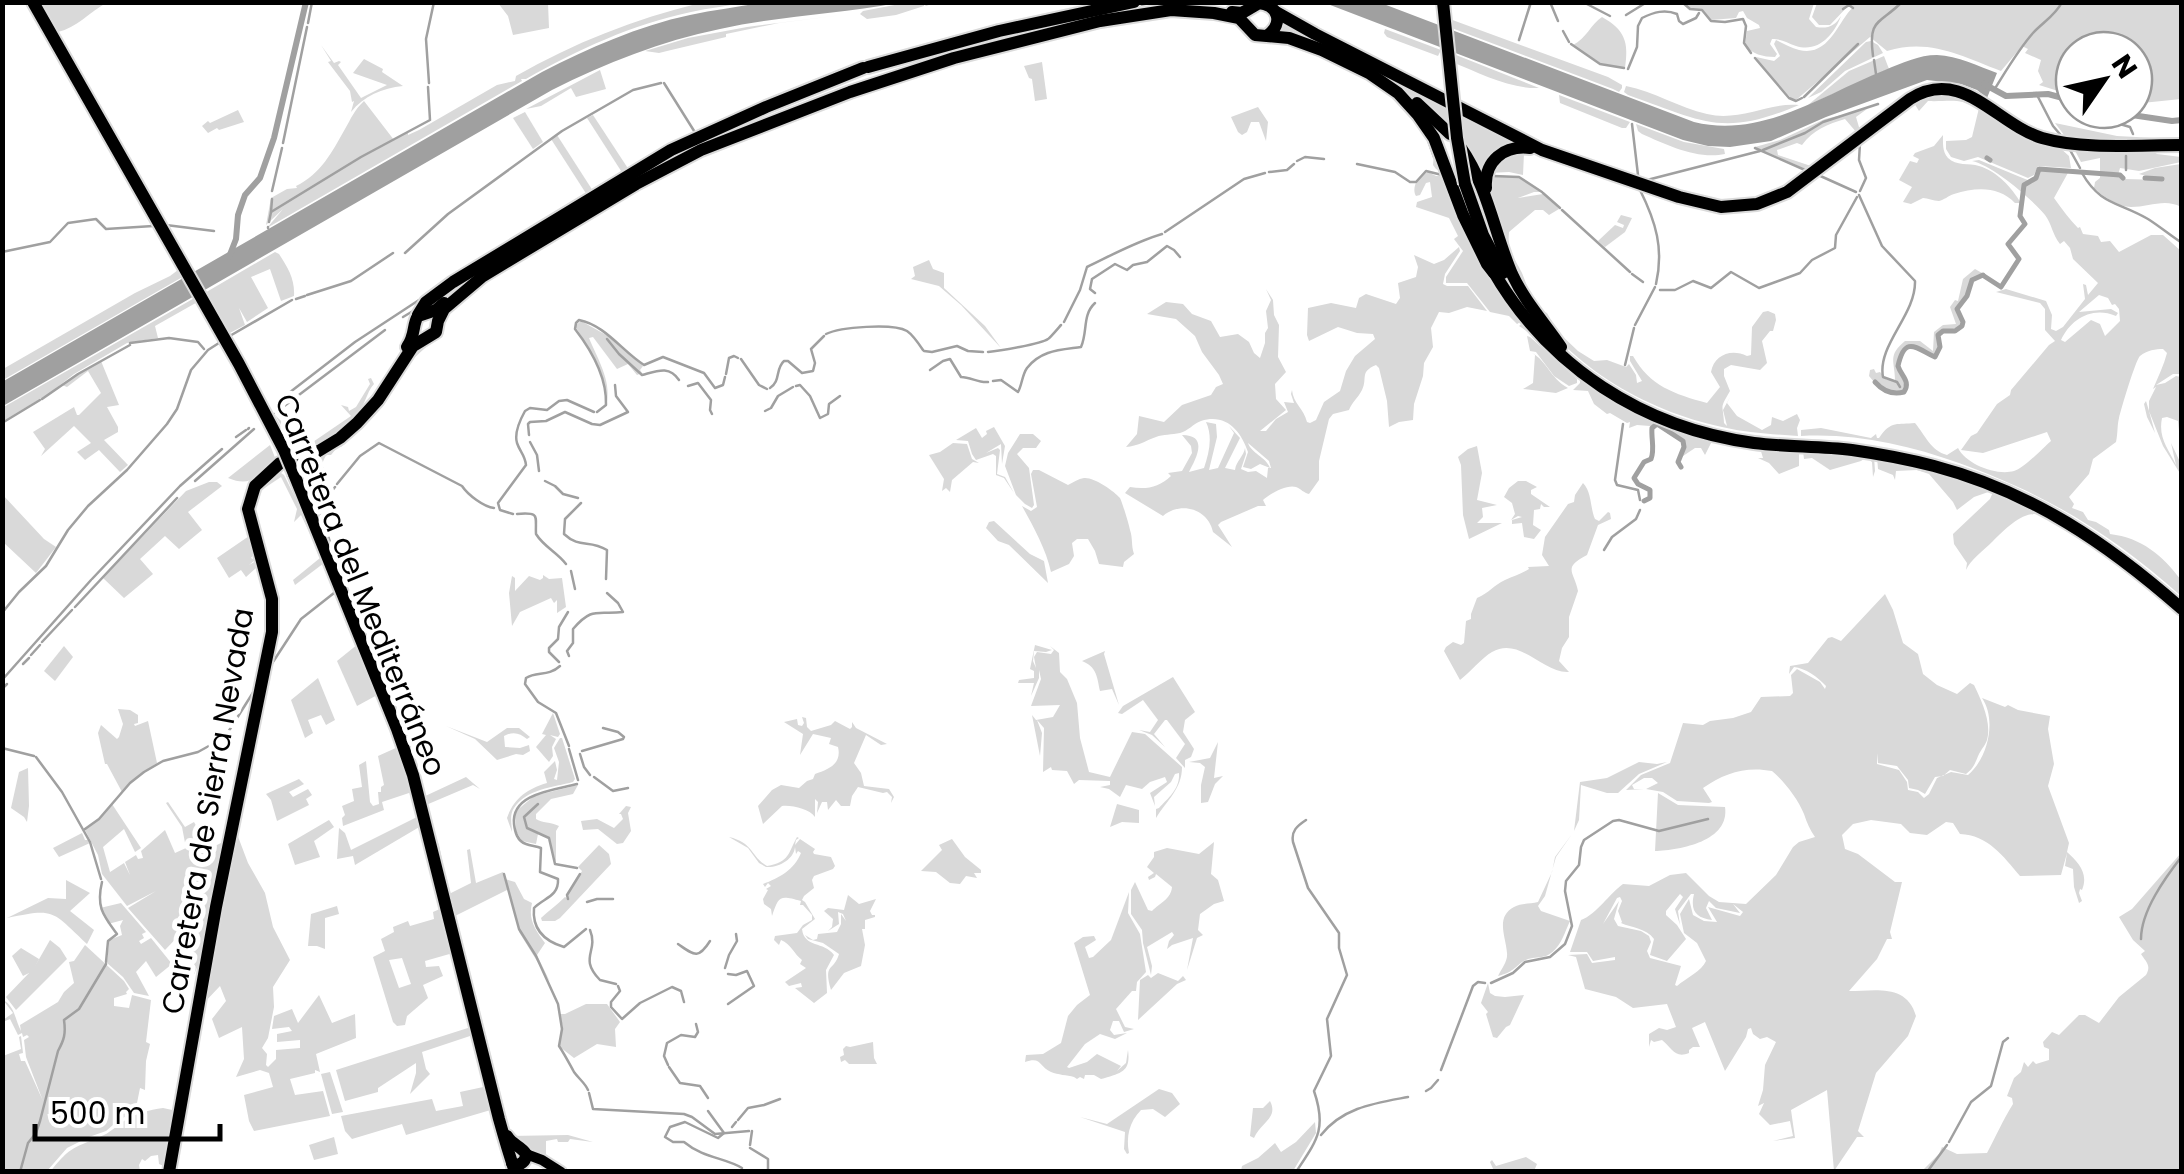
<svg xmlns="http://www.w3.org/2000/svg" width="2184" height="1174" viewBox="0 0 2184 1174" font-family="Poppins,sans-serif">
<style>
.green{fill:#d9d9d9;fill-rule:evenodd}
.water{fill:#a0a0a0}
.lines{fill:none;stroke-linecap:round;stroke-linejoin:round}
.stream{stroke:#a0a0a0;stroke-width:2.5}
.canal{stroke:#a0a0a0;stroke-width:5}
.river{stroke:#a0a0a0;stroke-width:6}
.major-casing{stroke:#dbdbdb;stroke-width:14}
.highway-casing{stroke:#dbdbdb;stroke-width:16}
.major{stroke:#000;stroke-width:10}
.highway{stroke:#000;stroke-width:12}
.highway-bridge-casing{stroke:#dbdbdb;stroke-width:16;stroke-linecap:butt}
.highway-bridge{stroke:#000;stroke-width:12}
.labels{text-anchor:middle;stroke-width:10;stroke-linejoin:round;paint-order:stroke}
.street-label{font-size:30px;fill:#000;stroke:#fff}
</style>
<rect width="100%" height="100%" fill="#fff"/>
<g class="green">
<path d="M41,3H106C90,12 76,28 58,32Z"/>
<polygon points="498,3 548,3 549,28 513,35 508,16"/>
<path d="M700,3H744C727,6 709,8 691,12C633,24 577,50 526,79H521L522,81L508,89L267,228L283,209L266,225L271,198L287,189L297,188L296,186C321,174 332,152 345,129C351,119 354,110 364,101L394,140L408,132V135L419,130L497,85L515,81L516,76C574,43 634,19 700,3Z"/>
<polygon points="905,3 934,3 926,6 924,4 924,6 896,15 867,19 860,14 863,11"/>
<path d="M1683,3H1814L1809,19L1816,27C1828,29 1835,26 1841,16C1834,35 1818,53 1796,46C1787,43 1782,39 1772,39L1770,44L1777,54L1775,57C1763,57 1752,54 1745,45L1747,31L1760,28L1759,25L1747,18L1743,11L1739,12L1736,18L1711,20L1703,10L1690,8Z"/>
<path d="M1817,3H2181V99L2142,103L2134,100V50H2074V92L2055,90L2039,85L2043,82L2038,71L2041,60L2025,53L2028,49L2022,46L2001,71C1961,56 1930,38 1887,51L1870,37L1796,100L1792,99L1762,67L1756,57L1774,61L1780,56L1774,44L1776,40C1783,43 1791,48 1799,50C1829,57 1837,23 1853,7L1849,5L1830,25H1819L1812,17Z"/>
<polygon points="850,14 779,23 726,34 726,37 667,51 659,53 645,51 688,38 747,27"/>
<path d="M1602,17C1625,30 1629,42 1625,68L1600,63L1573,45C1586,39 1591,24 1602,17Z"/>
<polygon points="1447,18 1608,77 1622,85 1622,88 1619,92 1613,89 1449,27"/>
<path d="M1286,25L1293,26L1447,105L1450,132C1427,110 1404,86 1376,71C1345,55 1311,45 1280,30V27Z"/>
<polygon points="1385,29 1441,50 1438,56 1387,37 1384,33"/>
<polygon points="1871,41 1878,45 1883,53 1845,71 1821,92 1808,98 1866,42"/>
<path d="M321,45L334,63L339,61L341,62L338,65L361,98L387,85L353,73L364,59L383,69L382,72L403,86C382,88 364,96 351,112L354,101L352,102L350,91L328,62L331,61Z"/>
<path d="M1451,53L1539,88C1509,89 1480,73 1452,62Z"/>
<polygon points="1884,56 1889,69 1808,105 1849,71"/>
<polygon points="1042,62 1047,99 1035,101 1032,79 1029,78 1024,66"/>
<polygon points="600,70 606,89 576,97 571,88 541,106 526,109"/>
<path d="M1626,86C1654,91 1679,108 1707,114C1740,122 1769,102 1799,105C1722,138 1702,121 1628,95L1624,92Z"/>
<path d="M1948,91L2059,147L2069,156L2071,168L2038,166L2034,175L2028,178L1978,157L1964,161L1951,157L1946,149V141L1966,140L1972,137L1979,108C1958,97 1948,102 1928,101L1919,111L1914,103L1915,99Z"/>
<polygon points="1559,95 1630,122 1626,128 1622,128 1560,103"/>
<polygon points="1258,107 1268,122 1266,141 1259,122 1251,122 1247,132 1242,135 1238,132 1231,117"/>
<path d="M1867,109L1856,117L1861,134L1857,133L1845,119C1828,124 1813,130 1802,145L1797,143L1777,150L1778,155L1811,166L1812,169L1805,167L1810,171L1755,147L1780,140L1825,119Z"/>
<polygon points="238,110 244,122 219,130 217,128 208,133 202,126 208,121 210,123"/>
<polygon points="525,112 543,142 533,149 513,118"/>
<polygon points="1457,112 1491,129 1493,134 1496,131 1525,145 1485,172 1479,172 1461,145"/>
<polygon points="593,115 629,170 623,174 587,118"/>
<path d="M1418,118L1522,321L1517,324L1509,316L1490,312L1467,283H1446V277L1463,251L1454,239L1458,236L1449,218L1416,207L1417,202L1432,197L1430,182L1426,183L1420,195L1416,196C1411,188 1418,175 1428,172L1436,176H1443V172L1436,169L1433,165L1434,154Z"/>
<polygon points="2055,123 2117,136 2174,139 2175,142 2067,139"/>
<path d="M1636,124L1684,142L1724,149L1725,154C1698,160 1667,145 1642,134L1638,131Z"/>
<polygon points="557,135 593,191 587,195 551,139"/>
<path d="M1943,135C1943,142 1942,152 1948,158C1956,166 1969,163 1979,166C1997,171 2012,188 2021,203H2015C1999,186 1976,187 1954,194C1948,196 1944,200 1939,201C1933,201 1928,198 1923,198L1911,204L1903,202L1912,187L1899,180L1910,161L1917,163L1919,159L1913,156L1915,153L1934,146Z"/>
<path d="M2072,145L2151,150L2157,154L2181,157V162L2139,171L2120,168L2118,175L2124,179L2162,180L2139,174L2155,168L2181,164V207C2165,198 2149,207 2131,207C2119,207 2102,196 2094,188L2095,182L2100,178V158L2081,162Z"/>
<polygon points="1524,148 1544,156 1524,153 1523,175 1509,172 1488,173 1493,162"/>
<path d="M1979,160L2030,181L2026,183L2027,185L2037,178L2039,169L2069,171L2054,198C2062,209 2070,220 2078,228L2080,227L2083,234L2098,236L2101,242L2110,241L2119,252L2151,235H2163L2181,251V374H2173L2156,385L2165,383L2176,376L2181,377V452L2178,421L2167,417L2162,418C2158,438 2168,448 2176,465L2171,443L2181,464V475L2163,446L2149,411L2155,433L2147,417L2144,404L2146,401L2149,411V401L2156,387L2153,389C2158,377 2164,365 2167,353L2163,349C2156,349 2147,350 2140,356C2136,359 2121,409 2119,418C2117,426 2118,433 2116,442L2093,459L2089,474L2069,497L2074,504L2072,508L2083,512L2088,520L2096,522L2109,530L2110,534C2142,538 2162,555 2181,580V596C2111,534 2048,495 1959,463C1908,445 1856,433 1801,436V430L1821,428L1871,438L1876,434L1877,438H1879C1891,420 1898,425 1915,423C1925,435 1931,451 1947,455L1958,448C1966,464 1996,476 2014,471C2023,469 2043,448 2051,441L2047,432L1983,453L1961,450L1971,436L1977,433L1997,404L2010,395L2011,390L2049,345L2055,341L2045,330V309L2040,303L1996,292L2006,289L2046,301L2052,315L2051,329L2056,331L2063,327L2085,299L2083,284L2086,285L2088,295L2098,283L2073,259L2070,248L2064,241L2060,244C2052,234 2052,224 2045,215C2032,199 1992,165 1972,161ZM2099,295L2108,298L2112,305L2115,304L2119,309L2120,321L2105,336L2100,324L2091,320L2065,342L2061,340C2071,319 2092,306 2116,316L2118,313L2111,309L2079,312Z"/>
<path d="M1488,175L1519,178L1541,192H1534L1518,198L1543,194L1559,209L1549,215L1543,210H1535L1509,232C1507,255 1513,254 1522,273C1528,287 1526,290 1538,303L1537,309L1547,313L1557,331L1578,351L1594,361L1607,360L1626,367L1629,364L1636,375L1637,383L1642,381L1630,361V356H1633C1650,386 1674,394 1707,403L1720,387L1711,372C1714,355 1731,348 1747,356L1751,355L1752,327L1763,312L1768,311L1775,314L1776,320L1773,331H1770L1762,341L1767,363L1760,370L1731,365L1724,369V376L1730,391C1719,410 1723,403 1724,423L1727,426L1723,410L1730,397L1727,403L1737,416L1762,430L1771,425L1772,417L1783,421L1797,414L1800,420L1797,428L1798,436C1772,434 1747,433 1722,427C1638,409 1549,356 1515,273C1503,245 1498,214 1488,185Z"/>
<polygon points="1621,215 1632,218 1625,232 1605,247 1598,241 1615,225 1623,228 1624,225 1617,222"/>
<path d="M1459,247L1460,251L1445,274L1443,284L1447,286H1468L1487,311L1467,307L1449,313L1439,312L1431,328L1433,347L1424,363L1423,376L1414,404L1413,420L1399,422L1389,427L1387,401L1379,368L1376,365C1359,372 1368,378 1362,390C1358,398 1352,402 1349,410L1333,414L1329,419L1319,461V480L1309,494C1304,493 1301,489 1296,487C1287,484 1269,494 1263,500L1266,506H1258L1221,522L1218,525L1232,547L1213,532C1208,509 1181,501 1163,516L1125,493L1130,487C1147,490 1159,487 1171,476L1168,473L1182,471L1192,453L1191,446L1182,435C1210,435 1195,460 1189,472L1204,468C1209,453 1213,437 1206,422L1216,424L1217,437L1209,470L1218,468L1234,433L1229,426L1240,438L1225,468L1235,470C1236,461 1244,456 1245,448L1246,454L1241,469L1248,472L1256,471L1267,478L1268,468H1271L1269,461L1248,443C1251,453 1266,457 1270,468L1260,464L1251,469L1243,467L1248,452C1241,431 1226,413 1201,421C1193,424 1188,431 1180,433C1172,435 1163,434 1156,437C1145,441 1138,446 1126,447L1137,434L1139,416L1164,422L1182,405L1211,395L1216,387L1223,384L1219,375L1202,352L1195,336L1176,319L1147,314L1166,302L1183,304L1192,314L1211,321L1220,337L1238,334L1249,342L1254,353L1260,358L1265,343V333L1268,328L1266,311L1271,300L1266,289L1273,300L1274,315L1279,325L1278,357L1286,372L1275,384L1276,399L1286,410L1260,431H1266L1276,419L1288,412L1284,402L1294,403L1291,394L1292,390C1293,403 1304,409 1307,422L1310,423L1316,420L1324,402L1340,391L1346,371L1355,356L1375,339L1373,334L1357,333L1338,327L1309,341L1307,335L1308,308L1331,303L1356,308L1359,298L1366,294L1396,304L1400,298L1398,283L1416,277L1418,267L1414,255L1434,264L1444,260Z"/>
<path d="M275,252L279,254C288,268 295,279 294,296L281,301L270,269L251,277L268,308L247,322L239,308L245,325L226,335L203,294Z"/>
<polygon points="929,260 933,269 944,273 944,288 985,326 1001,348 961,305 939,286 911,279 915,276 913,267"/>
<path d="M1975,269L1982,273L1971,283L1967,296L1958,308L1964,323L1961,327L1940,332L1938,335L1941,345L1936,357H1933L1915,347L1905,350L1899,368C1904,377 1912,383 1904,394C1888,398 1879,388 1869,376L1870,370L1874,369L1876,373L1880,372L1887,380H1895C1895,361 1887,356 1905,341H1920L1933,351L1934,332L1943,325L1956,324L1950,307L1955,300L1958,301L1963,279Z"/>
<polygon points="178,270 184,271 186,275 3,380 3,369 135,293 170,276"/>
<polygon points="198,296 201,300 155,326 158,338 127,343 74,374 50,393 3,421 2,408"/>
<path d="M581,321L608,336L643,366L640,370L642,373L637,375L628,364L617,369L593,337L589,338C597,358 611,379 607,402C606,373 590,350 575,326Z"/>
<path d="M1524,322L1582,378L1729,444H1717L1712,441L1705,455L1701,448H1695L1680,458C1687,441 1682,440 1667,433L1663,427L1637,425L1629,428L1630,422L1627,423L1610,413L1607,414L1594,404L1588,391L1573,390L1580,383V378C1557,363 1542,340 1519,326Z"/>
<path d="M437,335C430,346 417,353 409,364C387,394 369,422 341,447H335V450L331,455H326L321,466L324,468L312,491L345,591L369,651L372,650L378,663L376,664L385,687L383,688L343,588L304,474L307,463L312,458L345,438L370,414L417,344Z"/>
<polygon points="1527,336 1530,337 1577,379 1577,383 1569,386 1554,376 1536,352 1530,351"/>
<path d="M1532,353C1547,361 1550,378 1568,388L1556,393L1523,389L1533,383L1535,355Z"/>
<polygon points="101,361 119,405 107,407 118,427 118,432 104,440 128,465 120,472 99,450 85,460 77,452 91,443 74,426 41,456 45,449 33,432 74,407 77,415 79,415 101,393 88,371 67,387 62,385"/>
<path d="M371,378L374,384C368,391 367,397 363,405C350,427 319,450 294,448L275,415L277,414L295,447L307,446L351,416L341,405L348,407L349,411L356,407L370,384L368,379Z"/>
<polygon points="994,427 1005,446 1002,464 1001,444 986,453 998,448 1000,450 997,474 1005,477 1014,493 1004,478 996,475 996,456 993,454 976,460 972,454 968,441 956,440 976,428 982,438 987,434 986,431"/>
<polygon points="1020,434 1033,434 1041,441 1036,448 1023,448 1017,454 1029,468 1034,505 1032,508 1025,504 1016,495 1005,466 1008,453"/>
<polygon points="953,443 967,444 972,459 979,463 973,462 952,480 950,492 946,488 942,491 944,479 929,455 940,452"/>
<path d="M270,445L276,460C258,475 252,488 228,478Z"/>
<polygon points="1477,446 1482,473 1477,500 1497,505 1482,508 1483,517 1477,523 1502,523 1469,539 1463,515 1461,465 1458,457 1468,449"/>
<polygon points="1760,448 1799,452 1799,466 1779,474 1769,463 1758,458 1763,458"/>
<polygon points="1803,451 1874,457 1875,471 1873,477 1872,462 1866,457 1861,461 1830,470 1812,458 1804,459"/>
<path d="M1877,457C1942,466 2002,493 2061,522L2054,524C2032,500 2010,525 1993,541C1983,551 1971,559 1966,570L1967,563L1954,544L1953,534L1990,499L1994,490L1974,497L1957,510L1953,502L1929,474L1917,470L1896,471L1895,480L1893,475L1878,469Z"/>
<path d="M1033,470H1039L1068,485C1074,482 1078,479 1084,478C1094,477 1114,491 1120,498C1122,502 1129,524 1130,530C1133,539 1131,545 1134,554L1124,562L1123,567L1099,564L1095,551L1088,539H1077L1072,543L1074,556L1069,564L1051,572C1046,549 1033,526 1022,506L1031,511L1037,507L1031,474Z"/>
<polygon points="278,471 284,475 317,541 324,563 295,585 293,580 320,558 323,560 301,515 294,522 297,509 281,477 254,495"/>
<polygon points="1518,481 1526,481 1537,487 1531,490 1531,494 1550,507 1544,507 1541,504 1540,509 1534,510 1533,525 1541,530 1534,539 1524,537 1522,523 1512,524 1512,520 1522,517 1518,516 1511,520 1515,514 1512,503 1504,497 1509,488"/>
<polygon points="209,482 217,482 222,486 188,512 202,530 179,549 165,536 140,559 153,574 124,598 103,578 186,491"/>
<path d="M1583,483C1592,492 1590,508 1595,519L1599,521L1608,512L1610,513L1611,519L1598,525L1587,555C1562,568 1574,571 1578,591L1569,617V637L1562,648L1559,661L1569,672C1544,674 1520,636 1492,652C1483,657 1469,673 1460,680L1444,651L1446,647L1453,642L1461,645L1464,643L1466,621L1471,619V614L1477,598C1489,593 1494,585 1505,580C1514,576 1521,574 1529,569L1528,567L1549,566L1542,555L1545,537L1568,504L1574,502L1575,495Z"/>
<polygon points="2,494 44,539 56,547 36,573 3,542"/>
<polygon points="994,521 1030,554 1044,561 1048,583 1009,545 998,541 986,528 989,522"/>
<polygon points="252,534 256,551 251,558 255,560 249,565 258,560 270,609 257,567 246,577 241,570 229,578 217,558"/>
<polygon points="543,575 549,579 562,578 566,607 557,613 557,600 554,603 551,598 520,612 512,626 509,593 512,576 515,578 515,591 529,576 540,580 543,578"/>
<path d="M1885,594L1893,610L1903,643L1918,654L1923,674L1937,685L1957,694L1970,683L1974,685C1981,700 1992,722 1987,740C1986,744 1981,750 1979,754C1975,763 1974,768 1966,774L1950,770L1943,776L1935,777L1925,794L1918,790L1909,788L1908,780L1897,766L1878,763L1877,753V764L1899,770L1907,782L1908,790L1918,792L1924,798L1929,794L1937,778L1951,772L1968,775C1988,758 1997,720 1982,698L2005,707L2008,705L2018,710L2050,716L2048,729L2054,764L2048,786L2069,843L2067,852C2078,862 2089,873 2082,890L2080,889L2079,893L2082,901L2079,903L2074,887L2073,869L2065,866L2067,853L2061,875L2020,876C2003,856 1988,835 1960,834L1953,823L1946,822L1927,835L1910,833L1901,824L1871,820L1853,824L1842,835L1845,849L1858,854L1895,882H1902L1890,932L1892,939H1887L1877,959L1849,991C1874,991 1907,983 1916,1016L1908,1036L1876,1073L1858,1131L1864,1137H1857L1834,1171L1827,1090L1791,1110L1795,1138L1773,1141L1793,1136L1790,1121L1770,1125L1759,1114L1764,1103L1758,1106L1763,1090L1765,1065L1776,1042L1767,1037L1760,1039L1753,1034L1751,1028L1748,1029L1746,1037L1725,1071L1705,1022L1692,1028L1700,1047H1693L1689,1050V1053C1675,1059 1672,1048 1662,1040L1654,1042L1651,1040L1649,1047V1034L1659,1028L1667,1030L1676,1027L1667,1004L1633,1008L1616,997L1585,989L1576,957L1568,955L1587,954L1592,963L1615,960V957L1593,961L1587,952H1570L1581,920C1597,914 1609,894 1623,884L1649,886L1670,875L1686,873L1709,896L1719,902L1746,904L1776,875L1793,847L1799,842L1815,837C1810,830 1807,823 1804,814C1798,799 1784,781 1772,771C1746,766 1724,773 1703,788L1712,802L1709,803L1677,801L1663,792L1646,789L1658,783L1652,778H1644L1632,785L1634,789H1644L1626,790L1641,775L1670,763L1683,723L1703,725L1710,721L1733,718L1751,712L1761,697L1790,696L1793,693L1791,675L1797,669L1820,682L1825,689L1826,686C1818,677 1805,668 1794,667L1789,674L1790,666L1808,663L1828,638L1832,637L1841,641ZM1680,894L1683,897L1675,909L1680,925L1678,911L1691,894H1694C1690,911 1696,918 1712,920L1706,908L1709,901L1716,908L1740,913L1733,904L1743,912L1740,916L1708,907L1717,922L1704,921L1693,915L1689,899L1680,914L1684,933L1697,943L1706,961C1702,971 1686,978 1677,986L1675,985L1681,966L1650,958L1647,951L1651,942L1649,936L1641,931L1618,926L1614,919L1619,901L1603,924L1617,898L1620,897L1622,901L1618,911L1622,922L1621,923C1632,928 1646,928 1654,939L1650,955L1667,961L1686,939L1677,925L1666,915V911Z"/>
<polygon points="358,644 379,694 357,706 337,661"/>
<path d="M1035,645L1052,650L1046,652L1034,651L1033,661L1036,668L1034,657L1037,652L1051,654L1054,650L1050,646L1059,653L1060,672L1067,679L1077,703L1080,738L1089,772L1110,777L1132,732L1145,734L1182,767C1182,789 1167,800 1156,818V809L1159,808C1169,797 1180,789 1179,773L1175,774L1171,782L1154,797L1155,806L1150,793L1167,782L1165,777L1150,782L1142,789L1126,785L1120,797L1109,789L1100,787L1110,785V781L1079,780L1074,784L1067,771L1052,770L1051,767L1043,772L1044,728L1037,720L1042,733L1040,756L1032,715L1036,720L1053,717L1060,705L1031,706L1041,679L1039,670V678L1031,696L1034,683H1018L1019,680L1034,678V671L1030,669Z"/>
<polygon points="64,646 73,657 55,681 44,671"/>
<path d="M1105,651L1104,654L1119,705L1112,689L1100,691C1097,677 1097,667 1082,661Z"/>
<polygon points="1173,677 1195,712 1185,720 1183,732 1194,749 1191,757 1185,760 1185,768 1176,758 1185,744 1167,720 1165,720 1154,734 1165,747 1152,735 1139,730 1150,732 1158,720 1143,700 1122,714 1118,713 1123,706"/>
<polygon points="318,678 335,720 326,725 321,715 308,720 313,733 305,738 291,700"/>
<polygon points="118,709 130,710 138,715 138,723 134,724 135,726 148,721 157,763 139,775 122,792 107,764 105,764 98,733 101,725 117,739 119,737 123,724"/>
<polygon points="553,713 560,734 558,737 550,735 556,739 552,747 553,756 549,762 536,747 546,735 542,734"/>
<path d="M802,717L806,718L807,727L811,731L831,725L835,721L850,729L852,727V722L856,728L887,744L881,745L866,735L854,763L861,773L864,786L889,789L894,797L891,803L892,797L887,792L883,793L858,787L852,796L850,806H841L836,800L828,810L827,802H822L817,813L818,802L815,799V817C809,809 793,805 782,806L763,824L758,806L772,790L781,785L799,788L807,781L813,779L815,774C829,769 842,764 838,747L829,744L831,738L813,734L800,755L803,734L784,722L797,719L798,725L802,726L804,723Z"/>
<path d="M446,726L487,742L507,728H519L530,737L527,739C520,733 513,731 504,736L505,747L520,748L529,745L530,751L523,755L516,754L497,760L475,739Z"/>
<path d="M560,738H562L575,779L573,782C554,787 526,789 514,808C509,815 512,825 512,832L507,818C514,798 527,789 547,783L544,772L555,761L557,770L554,779L557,780L559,762L554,748Z"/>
<polygon points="1218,742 1214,778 1223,776 1215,784 1208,802 1201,803 1201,785 1205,767 1200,763 1189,762 1210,758"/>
<polygon points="398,747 412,792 382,802 384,810 343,826 342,818 345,815 342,806 354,801 352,789 362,787 359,765 366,761 370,802 373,806 379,804 378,792 381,792 381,787 384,785 378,756"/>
<polygon points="1639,762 1657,764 1667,762 1639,774 1618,793 1607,793 1581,785 1579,820 1574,831 1580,782 1607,778"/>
<polygon points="28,768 29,806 27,822 24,817 11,808 19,772"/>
<path d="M466,777L480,789L473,785L426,805L431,828L439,845L449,894L471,883L467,850L470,849L476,883L503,872L505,879L515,882L524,899L532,903C528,920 535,929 545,943L537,955L550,982L519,932L509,889L453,917L421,798Z"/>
<polygon points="299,779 304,784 289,792 293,797 308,789 312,795 306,799 309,805 277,821 271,800 266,794"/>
<path d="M578,785L573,794L551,799L536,814V819C542,823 551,822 559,826L556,831V863L549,838L529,829L524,820L527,829L538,834L536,844L522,841L516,831L515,812L534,796Z"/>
<path d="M1658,793L1678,805L1725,807C1730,841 1681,850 1655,851Z"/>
<polygon points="168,802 185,827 194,822 209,849 225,841 201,959 190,983 174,961 184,946 192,947 193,935 186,928 165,950 128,908 156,891 127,906 102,874 98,855 85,830 99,819 112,804 141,848 135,852 124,829 103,847 110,872 107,874 124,863 130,875 125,862 136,855 138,859 143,858 141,851 165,830 175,853 186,848 182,827 166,803"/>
<polygon points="1117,804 1139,810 1139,823 1122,822 1110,827"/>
<polygon points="626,806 631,807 628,813 631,831 623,843 617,844 598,829 583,830 581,821 597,819 614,828 623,819 621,814 619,814"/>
<polygon points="419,816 421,826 355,865 353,856 337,859 339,828 345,833 351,850"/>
<polygon points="329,820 334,827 314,841 320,857 295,865 288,844"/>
<polygon points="234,826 248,863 265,893 273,927 290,960 273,987 274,1007 268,1038 262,1048 267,1054 266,1065 268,1067 276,1059 276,1050 300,1048 300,1040 277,1042 277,1034 292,1031 289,1027 272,1029 274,1016 292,1009 298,1023 319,995 332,1023 355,1014 356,1038 316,1054 320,1072 315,1070 315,1073 290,1079 295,1095 323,1091 330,1116 254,1131 249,1121 244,1095 273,1087 269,1073 260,1070 236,1077 244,1059 242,1027 219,1038 212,1019 226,1001 220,986 203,1004"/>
<polygon points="82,833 85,840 88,840 90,843 59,857 53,848"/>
<path d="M1572,834L1556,857L1545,896L1538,906L1541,911L1570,921C1564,934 1560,950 1546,956C1540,958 1534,957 1528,959C1517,963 1516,972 1498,976C1502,968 1508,961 1507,953C1506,937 1495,917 1514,907C1521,903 1530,904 1538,902L1552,872L1555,857Z"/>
<path d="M729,837C754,843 750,856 767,866C790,862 788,853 797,837L799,838L796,840L795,845L800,839L815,849L813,852L814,854L831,857L835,866L833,869L814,876L812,880L814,888L804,896L802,900L805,902L815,919L802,929C804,948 824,941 834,955L826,970L827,993L814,1003L795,988L802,987L801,983L789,986L785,982L806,968L800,964L802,960C794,954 791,944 781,940L779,945L774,940L775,936L797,933L803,925L812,920V915L803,905H800L801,901C779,895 779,896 772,916L771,909L764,904L763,899L768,890L766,889L771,886L768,883L765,887L763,884C779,878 794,870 801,853L798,851L796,854L795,847C794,859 779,868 766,867L759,863L748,848Z"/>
<polygon points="952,839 965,857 981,870 981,873 974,873 977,878 966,876 960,884 950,883 936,872 921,871 942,850 939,845"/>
<path d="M1214,842L1211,874L1218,880L1224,901L1214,904L1200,914L1198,930L1203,935L1197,938L1187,970L1193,938L1172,945L1167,949L1169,941L1174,935L1172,932L1147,947L1152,966L1151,975L1143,943L1142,930L1131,914V890L1135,882L1148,910L1152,911C1160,903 1171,899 1172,887L1156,874L1155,877L1149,880L1148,877L1154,873L1147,867L1154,857V852L1167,848L1199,854Z"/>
<path d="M599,845L609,854L611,864L560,918L555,921H542L541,918C548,911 557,905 565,897L568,899V894L582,871L578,867Z"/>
<path d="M2181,853V1171H1922L1939,1154L1942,1147L1957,1154L1987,1153C1996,1136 2003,1120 2013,1104L2012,1098L2007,1096L2014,1078L2021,1072L2024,1062L2028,1067L2033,1061L2036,1064L2049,1060V1049L2044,1047L2043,1042L2052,1032L2059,1035L2079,1015H2085L2099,1023L2119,997L2146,975C2152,965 2145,961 2141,954L2145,951L2133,940L2119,917L2132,909Z"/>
<path d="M66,880L90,893L70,911L94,930L87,944C51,910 55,908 7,918L48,898L66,899Z"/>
<path d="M1129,892L1128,913L1140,934L1146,972L1137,982L1136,991H1132L1116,1009L1125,1027L1134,1029L1124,1032L1119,1021H1113L1110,1030L1114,1035L1127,1033L1115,1039L1100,1034L1085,1044L1067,1067L1069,1068L1087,1062L1097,1054L1121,1066L1117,1071L1126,1063L1128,1050C1131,1072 1121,1073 1101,1079L1094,1075H1085L1084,1079L1080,1077L1077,1079L1074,1077C1067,1075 1058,1075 1051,1072C1039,1067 1042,1056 1025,1062L1026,1055L1043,1054L1061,1043L1068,1016L1077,1005L1090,995L1074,943L1083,937L1094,936L1096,940L1085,947L1089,958L1093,957L1111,940Z"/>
<path d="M848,895L859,904L876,899L870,911L872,915H875V917L865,920V929H862L865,945L861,966L844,973L831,990C823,962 834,972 839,954L823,943L808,939L805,935L813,940L817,939L818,934L837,932L841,924V914L846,921L843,914L838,912L839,924L828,931L832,927L833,919L824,911L828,908L844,910Z"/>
<polygon points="121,903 146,932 142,934 144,938 139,941 141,944 151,938 172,964 156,977 146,961 136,972 149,996 134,993 123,977 107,963 109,940 122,935 120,926 123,920 108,924 100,908"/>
<polygon points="337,906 339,914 325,918 325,949 317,946 308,946 311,914"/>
<path d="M442,908L453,953L425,961L426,967L439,966L443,976L423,985L428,998L407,1016L405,1025L397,1026L393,1022L373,957L385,951L381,939L394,932L393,927L408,921L410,926L434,919L433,912ZM402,958L411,984L399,988L389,960Z"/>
<polygon points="50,940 60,948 67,959 16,1010 6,997 29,973 23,976 12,956 21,948 39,959 34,968"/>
<path d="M85,945L124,981L129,989L126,992L127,994L114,998V1006L129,1008L132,995L151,1000L146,1042L150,1044L146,1061L145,1090L140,1088L135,1113L120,1119L106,1131L89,1137L67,1148L47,1171H3V1056L21,1049L19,1037L21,1036L23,1053L19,1054L21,1061H25L43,1101L26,1057L24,1040L29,1037L27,1035L23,1037L22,1033L18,1035L10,1019L3,1022V1020L13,1013L3,1000C15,1006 15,1020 21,1031L20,1025L58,1002L64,992L74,983L69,962L74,961Z"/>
<polygon points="1158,973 1178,981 1183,976 1186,980 1177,984 1138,1020 1140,980 1148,975 1151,978"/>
<polygon points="1488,983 1490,993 1495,996 1505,997 1524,995 1510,1025 1506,1027 1497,1038 1493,1037 1486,1014 1488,1012 1481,1003"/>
<polygon points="586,1004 607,1004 620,1022 615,1029 616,1047 597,1044 574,1058 560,1047 560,1038 563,1028 560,1014 565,1014"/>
<polygon points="471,1027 473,1035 422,1052 426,1069 430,1074 410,1094 416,1073 416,1063 378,1088 378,1092 345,1101 336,1070"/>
<polygon points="873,1042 874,1058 877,1064 849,1064 845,1060 841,1062 840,1057 844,1055 843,1049 846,1046 850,1047"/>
<polygon points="330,1072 343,1112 332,1114 321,1074"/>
<polygon points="488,1086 494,1109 406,1135 402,1124 352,1139 345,1131 341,1116 432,1099 436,1111 463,1106 460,1092"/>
<path d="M1159,1089L1172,1093L1180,1104L1165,1117L1153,1109L1141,1110C1129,1122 1126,1137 1129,1153L1127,1154L1124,1149L1125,1132L1080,1117L1107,1124Z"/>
<path d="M1270,1101C1279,1118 1260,1123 1254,1138L1250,1136L1253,1108H1263Z"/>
<path d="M163,1108L177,1111L166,1167L159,1164L158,1155L151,1156L145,1161L142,1159L139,1165L140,1171L50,1172C71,1145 75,1148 104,1135C111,1132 117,1125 124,1121C136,1113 149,1110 163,1108Z"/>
<polygon points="1315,1122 1316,1133 1293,1171 1241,1171 1242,1166 1258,1158 1275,1143 1281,1152 1296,1142"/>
<polygon points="568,1135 593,1142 570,1139 568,1142 558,1142 557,1139 546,1141 546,1161 509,1136"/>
<polygon points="334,1137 338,1154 314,1160 309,1145"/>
<polygon points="1526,1157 1537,1164 1534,1171 1494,1171 1490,1162 1492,1160 1496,1166"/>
</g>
<g class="water">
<path d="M761,3H897C839,14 778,16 720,29C661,41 606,63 552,90L3,406L2,382L542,72C589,48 638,26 690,15C713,10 737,7 761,3Z"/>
<path d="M1325,3H1381L1694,122C1762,139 1824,94 1885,70C1902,63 1919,55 1937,55C1958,56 1978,66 1997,73L1987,98L1977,90L1961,84L1927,80L1826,117L1771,141L1730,147L1708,146L1683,140Z"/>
</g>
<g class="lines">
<g class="stream">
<polyline points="1550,2 1558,21"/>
<polyline points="1583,2 1610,16"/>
<polyline points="1682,2 1690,9 1702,10 1711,21 1725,22 1743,19 1746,26 1744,43 1751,53"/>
<polyline points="1136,6 1154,2"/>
<polyline points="1843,9 1849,5 1853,8"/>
<polyline points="1626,15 1647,2"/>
<polyline points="308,23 312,2"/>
<polyline points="1563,31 1569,42"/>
<polyline points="1519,40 1531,2"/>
<polyline points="1571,44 1600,64 1624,68"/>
<path d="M1873,56C1868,18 1879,25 1902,2"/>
<polyline points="1755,58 1789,98 1796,101 1802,98"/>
<polyline points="1874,60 1876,74"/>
<path d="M1628,69L1637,47L1638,26L1642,18C1654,12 1665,9 1677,14L1679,21L1683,24L1696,18L1699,13"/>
<polyline points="429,83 426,39 434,2"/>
<polyline points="664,83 696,134"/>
<path d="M1994,90C2006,71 2018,50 2033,33C2042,23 2056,15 2062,2"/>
<polyline points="2036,93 2053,126 2064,139"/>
<polyline points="1804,97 1858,44"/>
<polyline points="2095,111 2113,122 2130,127 2133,134"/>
<polyline points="1632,124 1638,175"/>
<polyline points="1428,140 1434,157"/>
<polyline points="283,143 307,27"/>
<polyline points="1755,148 1805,170"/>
<polyline points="1763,150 1805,133 1823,122 1878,104"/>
<polyline points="2070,150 2080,168"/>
<polyline points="2126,156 2126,170"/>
<polyline points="1297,161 1305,157 1324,159"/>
<polyline points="1357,164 1395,172 1410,182 1416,182 1426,171 1442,175"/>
<polyline points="1269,172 1287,170 1294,164"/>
<path d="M2082,173C2100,205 2119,202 2148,219C2159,226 2170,235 2182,243"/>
<polyline points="1816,174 1856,192"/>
<polyline points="1493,176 1519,177 1542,192"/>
<polyline points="1647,180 1760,151"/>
<path d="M1640,190C1656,222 1664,249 1656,284"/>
<polyline points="272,191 282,148"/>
<polyline points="1860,191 1866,178 1859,160 1860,143"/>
<polyline points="1543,193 1560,208"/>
<path d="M1859,195L1882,246L1915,281C1916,315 1877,345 1883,377L1897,382L1900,387"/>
<polyline points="1562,210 1630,272"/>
<polyline points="271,212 272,199"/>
<polyline points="269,222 271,212 361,157 430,120 428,87"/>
<polyline points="166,225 214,231"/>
<polyline points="268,228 268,227"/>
<polyline points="1165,232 1244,179 1265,173"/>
<polyline points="2,252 50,242 68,223 96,219 106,229 153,226"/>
<polyline points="405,253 448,214 562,131 633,90 661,83"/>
<polyline points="1632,274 1643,282"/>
<polyline points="1660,290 1675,290 1693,281 1711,288 1731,272 1759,288 1800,273 1812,260 1835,248 1836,235 1857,197"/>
<polyline points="1095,293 1090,289 1092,279 1115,264 1127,270 1133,265 1147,262 1167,246 1174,250 1180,257"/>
<polyline points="307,295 351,281 393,253"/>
<polyline points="296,299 305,296"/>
<polyline points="403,317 413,311"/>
<path d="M1064,322L1080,290L1087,267C1112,255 1135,242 1162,234"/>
<polyline points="1635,325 1655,287"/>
<path d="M826,334C840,327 893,323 907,331C913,335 919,344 923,350"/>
<polyline points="228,337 292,300"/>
<path d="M607,339L619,354L642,375C657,371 669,365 679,380"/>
<polyline points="130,343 169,338 198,342 204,349"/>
<polyline points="924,351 932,352 957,346 968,351 983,352"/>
<path d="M988,352C999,351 1041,344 1048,339C1050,338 1060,326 1061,325"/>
<polyline points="741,359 759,385 767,389"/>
<polyline points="1625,365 1634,328"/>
<path d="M930,370L943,361L950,359L961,377C971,377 978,383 988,382"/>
<polyline points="726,374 729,358 734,356 738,358"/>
<path d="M993,381L1001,380L1018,392C1022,385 1022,375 1027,368C1041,350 1060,350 1081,347C1088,331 1082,315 1095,303"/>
<polyline points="688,386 698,383 711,400 710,410 712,414"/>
<polyline points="796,386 800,385 810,396 820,418 828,414 829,404 840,396"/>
<path d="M770,388C781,381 775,369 784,361H788L802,373L813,371L815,363L811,349L824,336"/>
<polyline points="285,396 355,342 419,300"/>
<polyline points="42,399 78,374 130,345"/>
<polyline points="765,411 771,408 778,396 793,387"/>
<path d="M597,412L606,405C607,377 592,351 575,329L576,323L579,320C605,325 622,351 644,365L663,357L704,373L715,388L723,385L725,377"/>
<polyline points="275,413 385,330"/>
<polyline points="2,423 40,400"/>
<polyline points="1623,424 1615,480 1617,485 1638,490 1640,500"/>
<polyline points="248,429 249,428"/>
<polyline points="529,435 528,424 530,422 546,421 565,412 592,424 600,425 628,412 616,396 615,385"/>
<polyline points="236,437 246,430"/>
<polyline points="530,442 537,455 539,471"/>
<polyline points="195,481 254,429"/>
<polyline points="545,481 555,486 563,494 578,498"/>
<path d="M337,484L360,456L379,443L462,486C468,495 484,507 494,508"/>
<polyline points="335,487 319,507 335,558"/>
<path d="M581,503L565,519L564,534C580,549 589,539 607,550L606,579"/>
<path d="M513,514L500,510L498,503L526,465C525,455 520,452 517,443C514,433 520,420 525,411L530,408L547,410L559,401L567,400L594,412"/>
<path d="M517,514C541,512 535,516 536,534C544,547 557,552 566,564"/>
<polyline points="1604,550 1612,537 1636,519 1640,510"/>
<polyline points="571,571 575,589"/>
<polyline points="92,579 180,486 222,449"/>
<polyline points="75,607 177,498"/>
<polyline points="2,613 19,592 46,566 68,530 88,506 127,470 167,424 177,409 191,370 208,350 222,341"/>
<polyline points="42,642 72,610"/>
<polyline points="31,655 40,645"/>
<path d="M569,656L567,651L573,643V629C593,606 597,615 623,612L618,603L607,593"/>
<polyline points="559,662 549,652 549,648 558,639 559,627 568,612"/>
<polyline points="23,664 29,658"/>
<polyline points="271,665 301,619 334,593"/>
<path d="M560,666C548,677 537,671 526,678L525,684L538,702L556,713L569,746"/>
<polyline points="2,680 91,580"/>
<polyline points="2,689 7,684"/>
<polyline points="2,748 34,756"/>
<polyline points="569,749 578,780"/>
<polyline points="582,751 623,739 624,737 618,732 603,728"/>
<polyline points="580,754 584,767 590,775"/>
<polyline points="36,757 62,792 90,842 101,879"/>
<polyline points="594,777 613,791 628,788"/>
<path d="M577,784C555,790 511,793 514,824C515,832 517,841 526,844C531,846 536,846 541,848L540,872L558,879C559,897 543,898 534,908C532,929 544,941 564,947L586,929"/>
<polyline points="538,804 524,817 527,828 549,838 555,864 577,868"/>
<polyline points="85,829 99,819 130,783 144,772 163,761 198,752 225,737 254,691"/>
<path d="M504,874L519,929L536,956L558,1004L562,1029L559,1046C565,1055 569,1063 574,1072C579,1079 585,1083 588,1090"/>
<path d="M102,882C96,907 103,915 117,934L108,941L106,962"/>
<polyline points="568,899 567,895 580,874"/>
<polyline points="587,902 597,899 613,899"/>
<path d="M590,930C599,952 578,957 600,980L616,984"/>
<path d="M2141,939C2141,911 2165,878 2182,856"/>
<path d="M678,944C694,955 698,960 710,941"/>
<polyline points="725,968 729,955 737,941 736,934"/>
<polyline points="728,974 736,975 747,971 754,986 728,1004"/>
<polyline points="1491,983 1513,973 1525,962 1550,957 1565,944 1572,926 1565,891 1566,881 1579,865 1581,847 1584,840 1613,821 1619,820 1659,831 1708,819"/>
<polyline points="618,986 620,991 611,1002 611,1007 622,1019 640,1003 672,987 681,991 684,1002"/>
<polyline points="668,1065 664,1056 667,1043 681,1035 695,1037 698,1032 696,1024"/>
<polyline points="669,1067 680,1083 700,1086 708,1098"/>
<polyline points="1441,1070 1473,986 1478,982 1485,983"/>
<polyline points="1426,1091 1431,1088 1438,1080"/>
<polyline points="589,1093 593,1109 684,1114 692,1117 715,1134 749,1131"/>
<path d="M708,1111L724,1133L718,1138L685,1122L670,1127L665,1137L673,1142H684C703,1158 726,1158 742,1168"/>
<polyline points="738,1120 748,1108 764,1105 780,1099"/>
<polyline points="732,1127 736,1122"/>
<path d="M1321,1135C1343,1107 1376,1103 1408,1097"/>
<polyline points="1949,1142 1971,1102 1991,1086 2003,1042 2008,1038"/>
<polyline points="750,1145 752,1131"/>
<polyline points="750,1148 768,1159 768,1172"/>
<path d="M20,1172L28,1143L36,1133L40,1121L58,1051C64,1040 66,1034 64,1020L79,1009L106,964"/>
<path d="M1296,1172C1317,1140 1327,1129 1314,1091L1331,1056L1327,1019L1347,975L1339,948V933L1308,888L1293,842C1291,831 1297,826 1306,820"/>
<polyline points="1927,1172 1947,1145"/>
</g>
<g class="canal">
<polyline points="1987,158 1990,160"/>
<polyline points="2145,178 2162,179"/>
<polyline points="1984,276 2001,287 2019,259 2008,244 2025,224 2020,216 2024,185 2036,178 2039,169 2120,175 2123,178"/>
<path d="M1875,382C1883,391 1893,395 1904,392C1911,381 1901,376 1898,366C1905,334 1917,349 1935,357L1940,347L1938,335L1943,331H1955L1962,326L1963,322L1957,309L1967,296L1972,280L1983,275"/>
<path d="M1644,501L1650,498V490L1638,484L1634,478L1644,462L1651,459C1655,449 1651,439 1652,428L1657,424L1683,441L1684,447L1678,462L1681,467"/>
</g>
<g class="river">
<polyline points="1984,84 2006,96 2048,94 2074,101"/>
<polyline points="2092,110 2102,113 2105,111 2172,121 2182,120"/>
<polyline points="229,257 236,239 238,215 245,195 260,178 274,138 306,2"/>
</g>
<g class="major-casing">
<polyline id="major" points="526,1154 542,1160 561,1172"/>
</g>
<g class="highway-casing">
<g id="highway">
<polyline points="33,2 239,364 284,450"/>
<path d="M1232,12L1242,13L1259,3C1278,5 1284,23 1268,35"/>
<path d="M1276,12L1315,34L1542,150L1679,197L1721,207L1757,204L1787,192L1910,99C1962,66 1996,124 2042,138C2084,150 2138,145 2182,145"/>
<polyline points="868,67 999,31 1134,2"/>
<polyline points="1417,103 1450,134"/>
<path d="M1461,148C1488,187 1494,232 1512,274C1525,302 1544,322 1561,347"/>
<polyline points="1465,184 1483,235 1503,273"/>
<path d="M1486,188C1484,161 1504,145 1530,148"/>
<path d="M1492,269C1548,367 1643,428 1754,443C1786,447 1820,446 1852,450C1880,454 1907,459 1934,466C2032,492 2107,543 2182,609"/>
<polyline points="418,315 426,302 453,282 671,150 766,107 863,68"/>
<path d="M407,347C416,334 412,325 418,316L436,310L444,303"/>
<polyline points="293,449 301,453 312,450"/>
<polyline points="299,463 340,438 357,423 378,400 413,346 436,332 438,321 444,309 483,276 636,184 701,150 850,92 954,58 1100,21 1171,10 1214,13 1239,18 1255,35 1289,38 1322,50 1369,73 1398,93 1418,115 1434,138 1463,215 1487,264 1494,273"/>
<path d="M294,474L397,729L413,775L499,1119C504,1137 509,1154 515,1172"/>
<path d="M507,1136C512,1145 521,1146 526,1154C526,1161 522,1164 516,1165L512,1163"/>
<polyline points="169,1172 216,907 272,632 272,599 248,509 255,486 280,463"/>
</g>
</g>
<use href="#major" class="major"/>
<use href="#highway" class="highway"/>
<g class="highway-bridge-casing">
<g id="highway-bridge">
<polyline points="1443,2 1457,138 1465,184"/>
<polyline points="284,450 294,474"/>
</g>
</g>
<use href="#highway-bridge" class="highway-bridge"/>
</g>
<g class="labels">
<g class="street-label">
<text transform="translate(360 585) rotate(68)" y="10">Carretera del Mediterráneo</text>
<text transform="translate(208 811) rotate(-80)" y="10">Carretera de Sierra Nevada</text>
</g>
</g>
<rect width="2184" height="1174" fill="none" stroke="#000000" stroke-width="10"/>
<g transform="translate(2104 80) rotate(56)"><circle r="48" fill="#ffffff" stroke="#999999" stroke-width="2.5"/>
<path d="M0-8L18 38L0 25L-18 38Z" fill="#000000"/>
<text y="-15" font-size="28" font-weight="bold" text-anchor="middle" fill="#000000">N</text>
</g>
<path d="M35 1124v15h185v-15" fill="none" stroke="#000000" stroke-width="5"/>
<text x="50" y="1124" font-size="30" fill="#000000" stroke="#ffffff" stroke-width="8" paint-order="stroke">500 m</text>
</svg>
